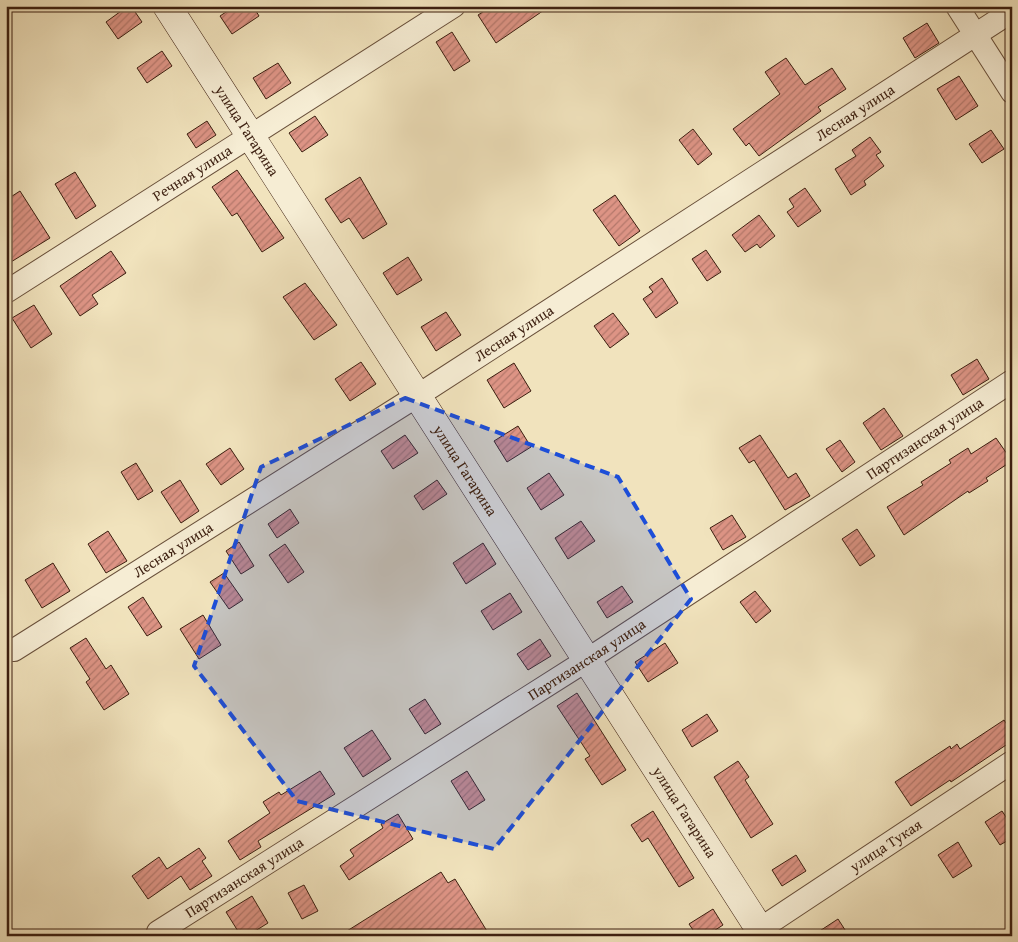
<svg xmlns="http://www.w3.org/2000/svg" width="1018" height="942" viewBox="0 0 1018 942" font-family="'Gentium Book Plus',serif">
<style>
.building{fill:url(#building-hatch);stroke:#3c1f10}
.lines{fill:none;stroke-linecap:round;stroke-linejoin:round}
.minor-casing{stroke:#69503b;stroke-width:24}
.secondary-casing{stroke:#3c1f10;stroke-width:29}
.minor{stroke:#f6edd4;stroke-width:22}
.secondary{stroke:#f6edd4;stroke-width:28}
.marked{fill:#1d4ed8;fill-opacity:0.2;stroke:#1d4ed8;stroke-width:4;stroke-dasharray:10 6;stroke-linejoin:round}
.labels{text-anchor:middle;stroke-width:4;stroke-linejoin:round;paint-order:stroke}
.street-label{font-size:15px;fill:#3c1f10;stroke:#f6edd4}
</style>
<defs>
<pattern id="building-hatch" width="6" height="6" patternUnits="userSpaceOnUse" patternTransform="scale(1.25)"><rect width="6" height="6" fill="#dd9485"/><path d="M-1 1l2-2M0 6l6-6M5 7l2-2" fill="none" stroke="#b4786b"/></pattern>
</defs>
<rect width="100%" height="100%" fill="#f1e3bd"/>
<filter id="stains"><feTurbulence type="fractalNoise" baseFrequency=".004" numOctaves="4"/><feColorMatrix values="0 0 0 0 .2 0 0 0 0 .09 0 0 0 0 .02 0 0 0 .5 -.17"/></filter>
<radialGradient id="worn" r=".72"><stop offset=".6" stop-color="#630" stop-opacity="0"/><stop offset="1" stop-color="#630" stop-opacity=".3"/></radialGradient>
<g class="building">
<polygon points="128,6 131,6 142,22 118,39 106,22"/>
<polygon points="235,6 253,6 259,16 232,34 220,16"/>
<polygon points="492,6 550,6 496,43 478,15"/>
<polygon points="927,23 939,43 915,58 903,38"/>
<polygon points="452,32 470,61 454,71 436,42"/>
<polygon points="162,51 172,66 147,83 137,68"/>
<polygon points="786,58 805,85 832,68 846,89 818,107 821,111 759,156 749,143 746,146 733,129 780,94 765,72"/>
<polygon points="278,63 291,83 266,99 253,78"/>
<polygon points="959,76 978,106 956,120 937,89"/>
<polygon points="315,116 328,135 302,152 289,133"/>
<polygon points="207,121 216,135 196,148 187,134"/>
<polygon points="693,129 712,154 698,165 679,140"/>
<polygon points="991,130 1004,149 982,163 969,144"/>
<polygon points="870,137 881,152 876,155 884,166 864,181 866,185 851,195 835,169 856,156 852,150"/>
<polygon points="237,170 284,238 262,252 237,213 232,216 212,187"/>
<polygon points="75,172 96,206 76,219 55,184"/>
<polygon points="360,177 387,224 363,239 349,218 341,223 325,199"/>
<polygon points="805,188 821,211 798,227 787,212 794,207 789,199"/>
<polygon points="20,191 50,238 6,265 6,200"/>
<polygon points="615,195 640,231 619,246 593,210"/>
<polygon points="759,215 775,236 760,248 757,244 745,252 732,235"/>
<polygon points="706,250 721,272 707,281 692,259"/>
<polygon points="111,251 126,273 92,295 98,304 80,316 60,286"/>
<polygon points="408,257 422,280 397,295 383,273"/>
<polygon points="662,278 678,303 656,318 643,299 653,292 649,287"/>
<polygon points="305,283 337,325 314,340 283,297"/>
<polygon points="34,305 52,334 31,348 12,318"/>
<polygon points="446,312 461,335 436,351 421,327"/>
<polygon points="613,313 629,334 610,348 594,326"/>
<polygon points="977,359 989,379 963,395 951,375"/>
<polygon points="361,362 376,384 350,401 335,379"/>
<polygon points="514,363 531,391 504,408 487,380"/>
<polygon points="884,408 903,436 881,450 863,423"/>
<polygon points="518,426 531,447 507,462 494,441"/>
<polygon points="405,435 418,453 393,469 381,451"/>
<polygon points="760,435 788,478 796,473 810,496 785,510 754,460 749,463 739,448"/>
<polygon points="996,438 1012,461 986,478 988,481 969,493 968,491 904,535 887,507 923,485 921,482 951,463 949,460 968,448 971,454"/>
<polygon points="840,440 855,462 842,472 826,449"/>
<polygon points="230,448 244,469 221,485 206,464"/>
<polygon points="136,463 153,491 138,500 121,472"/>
<polygon points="549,473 564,495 541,510 527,488"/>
<polygon points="180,480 199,511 181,523 161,492"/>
<polygon points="437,480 447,494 423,510 414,496"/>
<polygon points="290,509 299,523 277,538 268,524"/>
<polygon points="732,515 746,537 723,550 710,528"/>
<polygon points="581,521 595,541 568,559 555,538"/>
<polygon points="857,529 875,556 860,566 842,539"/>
<polygon points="108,531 127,561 106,573 88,544"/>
<polygon points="239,542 254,566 241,574 226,551"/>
<polygon points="483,543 496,564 466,584 453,563"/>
<polygon points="285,544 304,572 288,583 269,555"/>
<polygon points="53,563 70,591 42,608 25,580"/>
<polygon points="224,573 243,600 229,609 210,582"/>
<polygon points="622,586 633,602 607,618 597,602"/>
<polygon points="755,591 771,611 756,623 740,602"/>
<polygon points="510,593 522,612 493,630 481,611"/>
<polygon points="143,597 162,627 147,636 128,607"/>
<polygon points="203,615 221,645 199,659 180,629"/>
<polygon points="86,638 106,669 111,665 129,694 104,710 86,682 90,679 70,648"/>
<polygon points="540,639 551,656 528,670 517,654"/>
<polygon points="665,643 678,663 648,682 635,662"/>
<polygon points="577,693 626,770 602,785 585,759 590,756 557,706"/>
<polygon points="425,699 441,724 425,734 409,709"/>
<polygon points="707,714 718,731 692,747 682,730"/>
<polygon points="1004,720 1012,732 1012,741 951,782 950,780 911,806 895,782 950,746 951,749 957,744 960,749"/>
<polygon points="372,730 391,759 363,777 344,748"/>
<polygon points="738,761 749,777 745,780 773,824 751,838 714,777"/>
<polygon points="320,771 335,794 258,841 261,847 240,860 228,841 270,813 263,802 279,792 281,795"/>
<polygon points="467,771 485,800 469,810 451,781"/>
<polygon points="653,811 694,878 679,887 648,838 642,842 631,825"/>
<polygon points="1002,811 1012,826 1012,838 1000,845 985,822"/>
<polygon points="398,814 413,839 349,880 340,866 354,856 350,850 383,828 381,824"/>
<polygon points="958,842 972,866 953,878 938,855"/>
<polygon points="199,848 206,858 202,861 212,876 190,890 181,876 148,899 132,876 159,857 167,869"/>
<polygon points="796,855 806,871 782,886 772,870"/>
<polygon points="441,872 448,883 455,879 490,936 339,936"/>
<polygon points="304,885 318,911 302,919 288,893"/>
<polygon points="252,896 268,923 247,936 241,936 226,912"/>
<polygon points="713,909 723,925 706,936 697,936 689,924"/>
<polygon points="838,919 849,936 812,936"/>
</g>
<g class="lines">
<g class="minor-casing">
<g id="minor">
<polyline points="957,6 1012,92"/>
<path id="s1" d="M6,292L454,6"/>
<path id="s2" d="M14,650L417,396L1012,11"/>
<path id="s3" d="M760,929L1012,762"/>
<path id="s4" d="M158,932L587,660L1012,381"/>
</g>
</g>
<g class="secondary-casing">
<g id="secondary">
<path id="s5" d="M167,6L764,936"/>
</g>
</g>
<use href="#minor" class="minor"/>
<use href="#secondary" class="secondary"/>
</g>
<path class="marked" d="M405,398L618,477L691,599L494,849L297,801L194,666L261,467Z"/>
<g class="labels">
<g class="street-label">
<text dy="5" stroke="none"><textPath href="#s2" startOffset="998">Лесная улица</textPath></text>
<text dy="5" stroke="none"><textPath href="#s5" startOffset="148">улица Гагарина</textPath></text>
<text dy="5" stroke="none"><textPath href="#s1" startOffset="221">Речная улица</textPath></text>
<text dy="5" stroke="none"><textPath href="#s2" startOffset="592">Лесная улица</textPath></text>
<text dy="5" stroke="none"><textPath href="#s4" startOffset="912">Партизанская улица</textPath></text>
<text dy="5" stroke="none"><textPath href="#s5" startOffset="552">улица Гагарина</textPath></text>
<text dy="5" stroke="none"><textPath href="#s2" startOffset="188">Лесная улица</textPath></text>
<text dy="5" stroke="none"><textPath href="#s4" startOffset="508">Партизанская улица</textPath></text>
<text dy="5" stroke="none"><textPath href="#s5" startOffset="958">улица Гагарина</textPath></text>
<text dy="5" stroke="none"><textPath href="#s3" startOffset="151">улица Тукая</textPath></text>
<text dy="5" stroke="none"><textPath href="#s4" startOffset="102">Партизанская улица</textPath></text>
</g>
</g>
<rect width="1018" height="942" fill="none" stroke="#f1e3bd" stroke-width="25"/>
<rect x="8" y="8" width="1003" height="927" fill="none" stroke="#3c1f10" stroke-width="2.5"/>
<rect x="12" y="12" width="993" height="917" fill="none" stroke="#3c1f10"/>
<rect width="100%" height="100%" filter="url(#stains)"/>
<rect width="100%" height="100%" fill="url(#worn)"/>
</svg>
